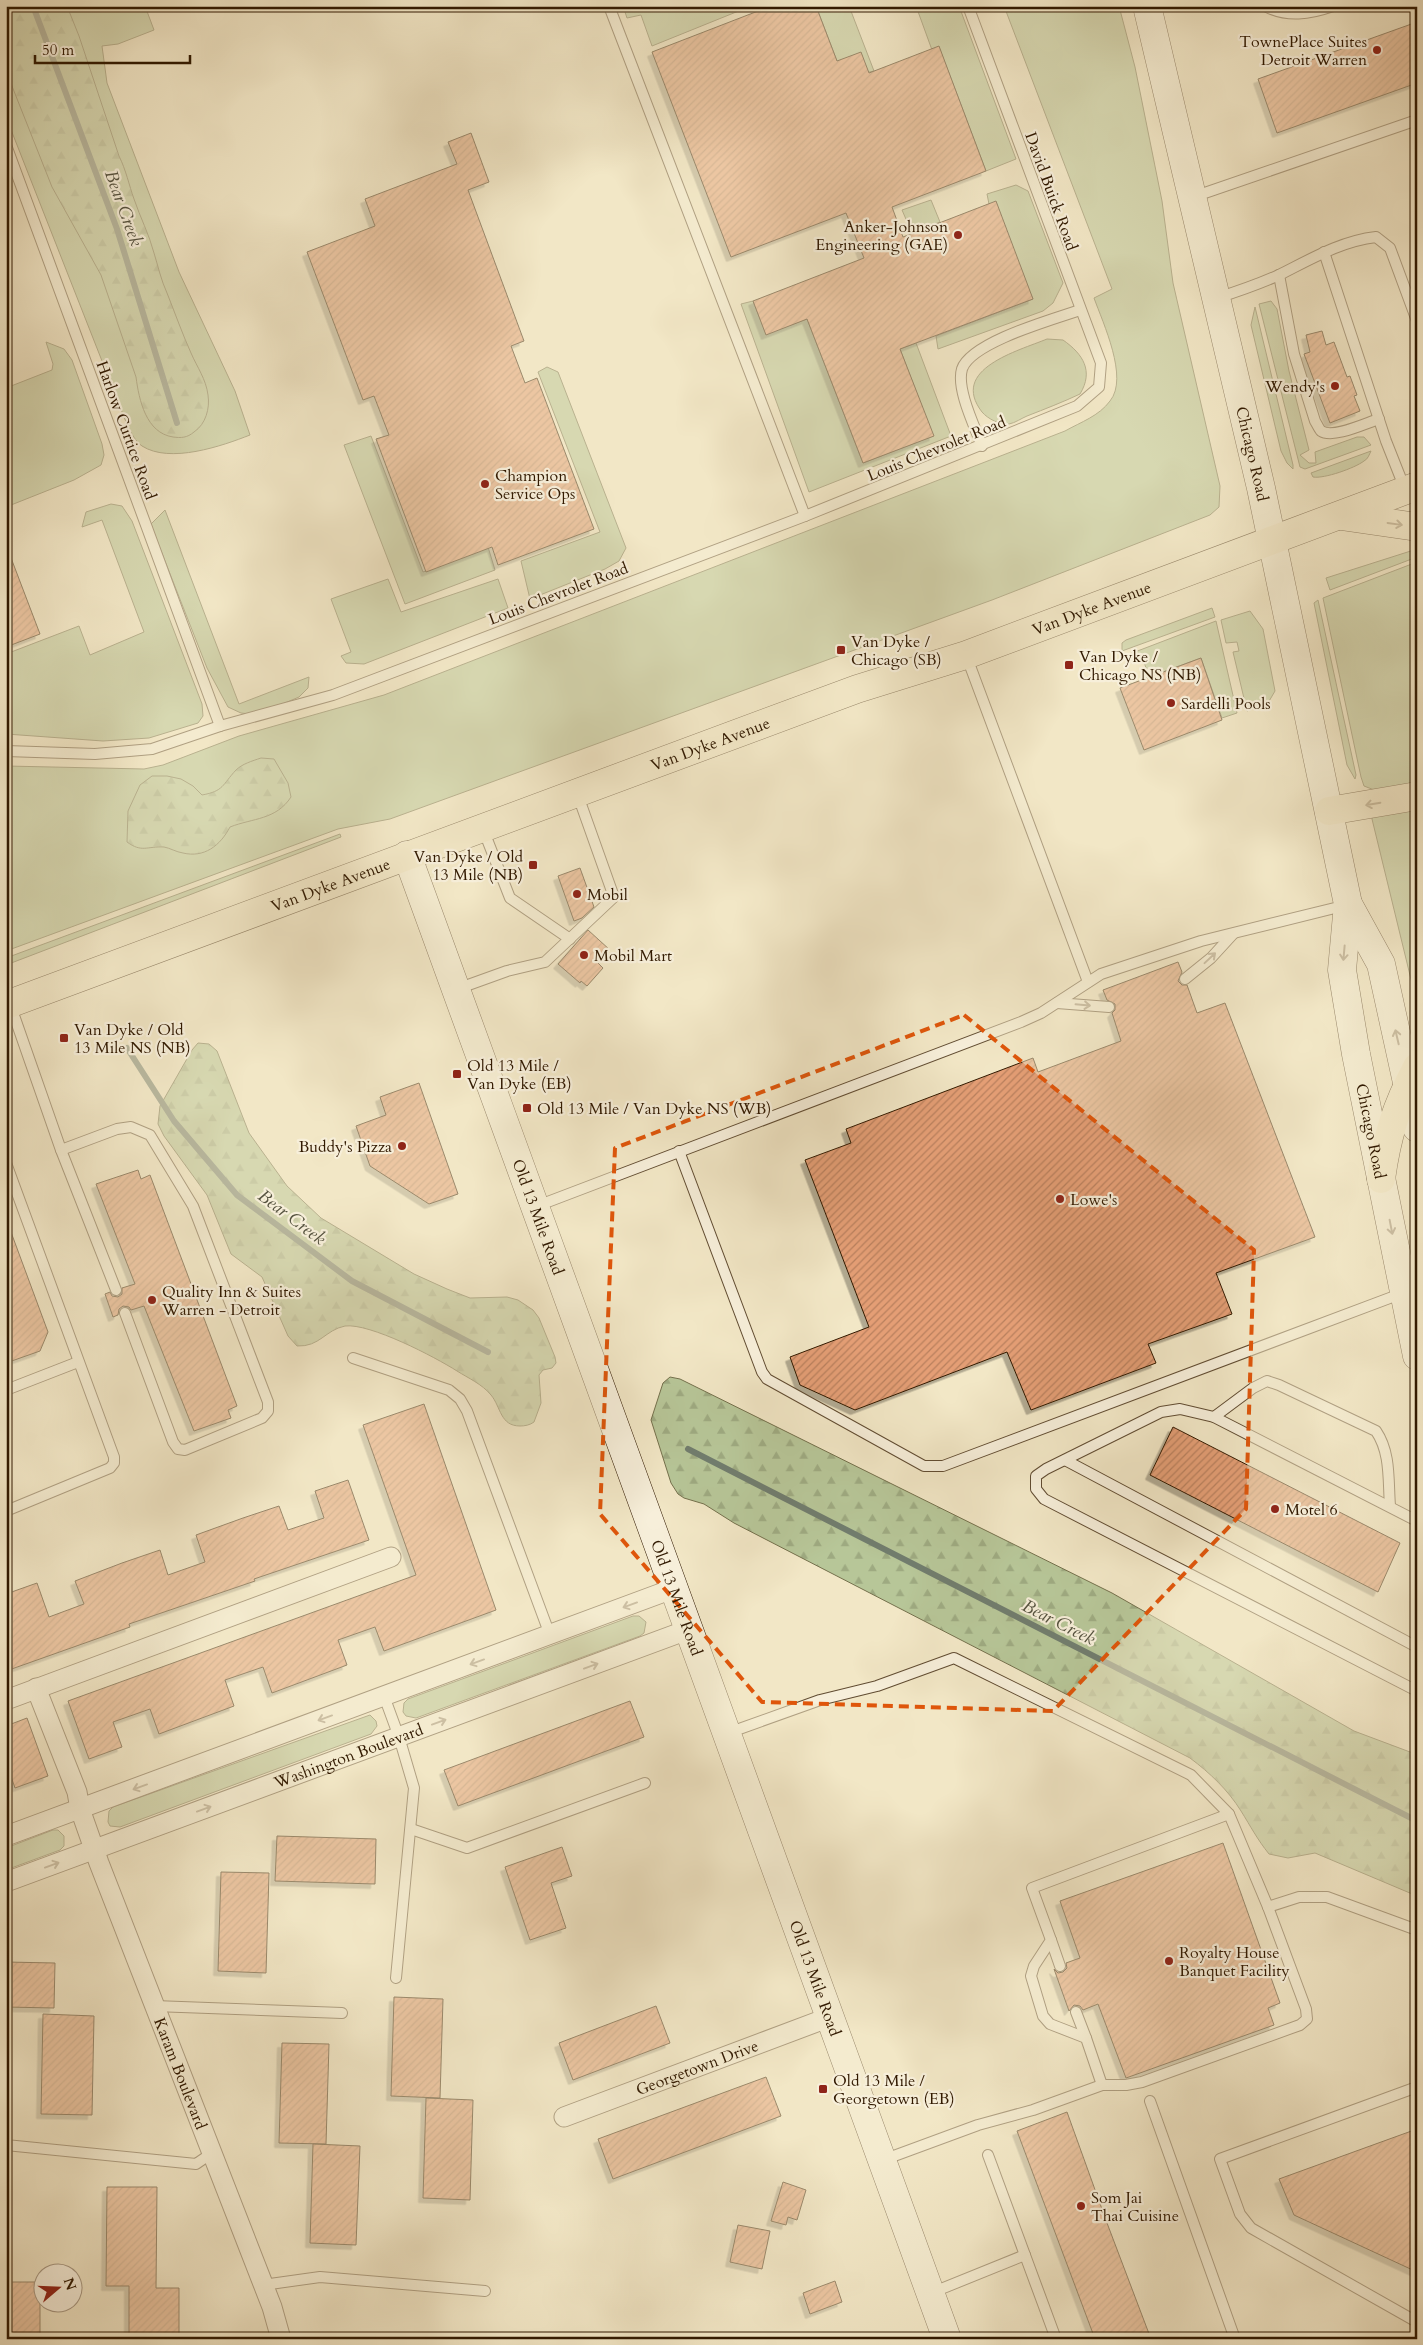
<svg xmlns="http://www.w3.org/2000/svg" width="1423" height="2345" viewBox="0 0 1423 2345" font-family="Cardo,serif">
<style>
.green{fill:#b7c698;stroke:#74704c}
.forest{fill:url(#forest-firs);stroke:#74704c}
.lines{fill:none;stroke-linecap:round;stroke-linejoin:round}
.stream{stroke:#717d6e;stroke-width:6}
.building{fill:url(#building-hatch);stroke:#311900;filter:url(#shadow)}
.lane-casing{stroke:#614c32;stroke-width:12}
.street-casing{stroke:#614c32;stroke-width:21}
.secondary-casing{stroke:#311900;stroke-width:29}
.primary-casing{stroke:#311900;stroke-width:29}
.lane{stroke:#f7efda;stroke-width:10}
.street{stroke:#f7efda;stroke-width:19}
.secondary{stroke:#f7efda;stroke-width:28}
.primary{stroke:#f2e7c6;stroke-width:28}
.oneway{stroke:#9b8a6d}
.oneway2{stroke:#9e8f78}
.marked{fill:none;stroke:#df560b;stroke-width:4;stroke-dasharray:10 6;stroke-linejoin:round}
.poi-dot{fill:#8f2418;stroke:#f7efda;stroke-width:2}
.labels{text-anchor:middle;stroke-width:4.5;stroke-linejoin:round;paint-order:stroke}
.poi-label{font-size:16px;fill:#311900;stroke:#f7efda;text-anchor:start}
.street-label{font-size:16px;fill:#311900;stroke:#f7efda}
.water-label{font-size:18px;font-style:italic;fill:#565340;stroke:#f7efda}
</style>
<defs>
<pattern id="forest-firs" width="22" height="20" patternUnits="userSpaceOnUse" patternTransform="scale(1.25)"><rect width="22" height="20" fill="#b7c698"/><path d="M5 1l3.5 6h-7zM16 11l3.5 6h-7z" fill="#9eaa81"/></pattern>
<pattern id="building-hatch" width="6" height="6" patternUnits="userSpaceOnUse" patternTransform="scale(1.25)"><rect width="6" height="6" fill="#e49e75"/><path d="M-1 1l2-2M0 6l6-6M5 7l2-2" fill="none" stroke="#b9805e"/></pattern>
<filter id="shadow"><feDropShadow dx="-4.5" dy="4.5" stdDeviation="0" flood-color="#0004"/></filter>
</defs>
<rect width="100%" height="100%" fill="#f2e7c6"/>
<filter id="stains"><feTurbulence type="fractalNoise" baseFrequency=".004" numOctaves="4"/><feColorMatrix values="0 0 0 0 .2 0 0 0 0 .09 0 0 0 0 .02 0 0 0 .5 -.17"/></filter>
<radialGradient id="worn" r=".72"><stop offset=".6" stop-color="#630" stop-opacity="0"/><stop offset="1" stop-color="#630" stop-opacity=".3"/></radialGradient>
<g class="green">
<path d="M6,6H145L154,30L118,44L102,46L107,83L179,272L235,391L250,435C222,446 170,464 142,446C135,441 132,434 128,427L6,117Z"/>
<polygon points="623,6 751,6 652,46 641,15 627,18"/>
<polygon points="816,6 849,6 874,71 869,72 837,61"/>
<polygon points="916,6 959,6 1016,159 986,171 939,47 932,50"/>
<path d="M1004,6H1119L1135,67L1162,201L1173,283L1220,486L1219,507L1210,515L992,600L390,819L338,829L6,951V766L144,769L163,765L239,736L384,695L1065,431C1081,422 1099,416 1110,401C1129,378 1103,323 1094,298L1112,289Z"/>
<polygon points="1016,185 1028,191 1063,283 1053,303 1043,311 938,349 936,336 1033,299 989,204 987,194"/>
<polygon points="931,200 940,222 912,233 902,210"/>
<polygon points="753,301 766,334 807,319 863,463 933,436 900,349 916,343 951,436 809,492 741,304"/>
<polygon points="1271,301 1277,309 1289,371 1309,450 1300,455 1309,463 1316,463 1315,452 1357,437 1364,437 1371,445 1305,469 1300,467 1259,304"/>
<polygon points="1255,307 1293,465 1293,469 1287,463 1281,451 1251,325"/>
<path d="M1047,339L1063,340C1083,354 1094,371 1080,394C1063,402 1045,409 1027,416C1022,418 1015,423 1009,424C1000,425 988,419 982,412C949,369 1018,351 1047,339Z"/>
<polygon points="46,342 64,349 72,360 102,444 104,455 101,465 74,480 6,507 6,388 52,370 53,364"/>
<polygon points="547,367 558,372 626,548 619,561 605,569 530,599 521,561 600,532 538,372"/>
<polygon points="371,436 423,572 488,547 495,570 405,604 344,445"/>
<path d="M1371,451C1369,455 1368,459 1364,461C1355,468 1324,479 1313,477L1311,473Z"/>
<polygon points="111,504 122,506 132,521 202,704 203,716 198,723 149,738 103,741 6,734 6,654 79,626 90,655 144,632 102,520 82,527 86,512"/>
<polygon points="165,510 239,704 309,677 308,688 299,697 266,711 250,714 241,713 228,707 207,668 154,533 151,524"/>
<polygon points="1417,549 1417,557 1330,590 1326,578"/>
<polygon points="1417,562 1417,786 1377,791 1364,786 1361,777 1323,598"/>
<polygon points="388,579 401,612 498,579 508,608 364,664 346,663 341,656 351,652 331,599"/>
<polygon points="1318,600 1356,775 1355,779 1347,765 1314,603"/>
<polygon points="1212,608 1215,617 1122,651 1122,643 1126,640"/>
<polygon points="1250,611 1263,629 1275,691 1268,703 1247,711 1233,652 1239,651 1237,642 1226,643 1221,620"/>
<polygon points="1216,621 1237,713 1222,718 1201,658 1149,677 1144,662 1131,663 1127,655"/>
<polygon points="1417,805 1417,1004 1372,819 1372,814"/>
<polygon points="340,834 341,837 6,965 6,958"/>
<polygon points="633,1616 639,1616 646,1622 644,1633 640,1636 416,1718 406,1716 403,1712 404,1703 408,1699"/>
<polygon points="370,1715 376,1721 377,1726 371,1734 120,1827 110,1826 108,1822 109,1811 113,1807"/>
<polygon points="53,1830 58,1830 64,1836 64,1846 60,1850 6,1870 6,1848"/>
</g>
<g class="forest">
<path d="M6,6H67L79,36L119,156C126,170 129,185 134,199C140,217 149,234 154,253C158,266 161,280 167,293C175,313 182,333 191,353C197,367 206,379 208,395C210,408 206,424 194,432C187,438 181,438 173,437C146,433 139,400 136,377L101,275L52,187L6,71Z"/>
<path d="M261,758L274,759L288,783L291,797C276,820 253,818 230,827C220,846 204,858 183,853C176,852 170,848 164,847C147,846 142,853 127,842L128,811L140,785L152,776H167L181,779L193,786L202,795C224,791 222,785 236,770C242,764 252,761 261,758Z"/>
<path d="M198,1043L209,1044L217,1051L249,1133L287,1186L321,1218L414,1274L447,1289L470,1298L507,1297L518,1300L533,1310L539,1318L555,1357L556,1363L552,1368L543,1370L539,1375L541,1403L534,1422C530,1425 525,1426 520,1426C500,1426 501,1407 491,1395C482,1384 468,1378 457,1371C435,1357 370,1323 345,1326C325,1330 320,1347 297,1346L288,1336L262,1277L231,1254L207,1195L164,1136L158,1124L160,1106L192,1050Z"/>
<path d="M670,1377L680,1379L1112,1593L1354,1731L1410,1752L1417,1753V1896L1315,1853L1288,1858L1269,1854C1257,1839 1251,1827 1241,1811C1228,1790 1210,1773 1190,1758L734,1523L704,1504L684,1498L678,1494L671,1483L651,1420L663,1383Z"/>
</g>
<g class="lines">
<g class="stream">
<polyline points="33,6 117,229 177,423"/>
<polyline points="127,1048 174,1121 237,1195 352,1281 488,1352"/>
<polyline points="688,1449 1417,1821"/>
</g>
</g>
<g class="building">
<polygon points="771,6 816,6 837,61 861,52 869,73 939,46 986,171 892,207 903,237 996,201 1033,299 900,349 934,436 863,463 807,319 766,335 753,301 864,258 846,213 731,257 652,52"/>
<polygon points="1417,22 1417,83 1277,133 1258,79"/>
<polygon points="471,133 489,182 468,190 524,341 511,346 525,383 537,378 594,529 498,565 492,547 426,572 376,439 389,435 374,396 363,400 307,252 375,226 365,199 457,164 448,142"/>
<polygon points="1322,331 1326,345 1334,342 1347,377 1350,376 1357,395 1354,396 1360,411 1330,423 1304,354 1310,352 1306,335"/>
<polygon points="8,550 40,634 6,647 6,551"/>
<polygon points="1201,658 1222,720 1144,750 1120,688"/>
<polygon points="580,868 594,907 582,918 574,921 558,876"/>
<polygon points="588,930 610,950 598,963 603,968 587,986 581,981 580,983 558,964"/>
<polygon points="1178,962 1182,972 1178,981 1182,985 1187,985 1197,1013 1225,1003 1315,1237 1216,1273 1232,1314 1148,1344 1156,1363 1031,1410 1007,1352 855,1410 800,1385 790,1357 869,1327 805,1160 851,1143 846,1129 1033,1058 1038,1072 1121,1041 1112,1013 1115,1010 1115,1004 1107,1000 1103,990"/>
<polygon points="419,1083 458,1194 429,1204 370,1166 356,1126 386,1115 380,1097"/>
<polygon points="138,1170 141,1179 150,1175 237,1406 228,1410 231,1418 194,1431 144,1306 131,1310 129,1307 123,1306 119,1309 118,1315 113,1317 105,1294 110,1292 112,1296 118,1297 122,1294 122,1288 135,1284 96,1184"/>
<polygon points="6,1224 8,1224 48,1332 40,1351 6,1363"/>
<polygon points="424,1404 496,1610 384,1651 375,1627 338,1640 347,1665 272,1693 263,1667 225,1680 234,1706 159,1734 150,1709 113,1722 122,1747 89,1759 68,1701 416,1575 363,1425"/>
<polygon points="1173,1427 1400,1543 1378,1592 1150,1475"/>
<polygon points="348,1480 369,1540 254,1579 255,1581 129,1624 130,1627 6,1671 6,1594 37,1583 49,1617 84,1604 75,1581 122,1563 160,1550 168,1575 205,1562 196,1535 243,1518 279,1506 288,1530 324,1518 315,1491"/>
<polygon points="630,1701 644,1737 458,1806 444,1770"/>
<polygon points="27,1718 48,1776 15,1788 6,1762 6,1726"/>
<polygon points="277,1836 376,1839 375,1884 275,1881"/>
<polygon points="1223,1843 1280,2003 1268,2008 1274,2025 1126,2078 1098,2004 1083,2010 1080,2006 1074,2005 1069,2011 1054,1969 1058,1973 1063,1972 1067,1968 1066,1963 1080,1958 1060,1901"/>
<polygon points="562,1847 572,1876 551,1883 566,1928 530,1940 505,1867"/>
<polygon points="221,1872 269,1873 266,1973 218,1971"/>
<polygon points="6,1962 55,1963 54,2008 6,2007"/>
<polygon points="394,1997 443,1999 440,2098 391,2096"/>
<polygon points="656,2006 670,2043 573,2080 559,2043"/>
<polygon points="43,2014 94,2016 92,2115 41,2114"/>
<polygon points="282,2043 329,2044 326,2144 279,2143"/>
<polygon points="766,2077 781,2116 613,2179 598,2139"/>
<polygon points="426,2098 473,2100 470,2200 423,2198"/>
<polygon points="1067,2112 1107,2223 1151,2339 1095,2339 1017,2131"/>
<polygon points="1417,2129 1417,2272 1294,2215 1279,2179"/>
<polygon points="313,2144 360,2146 356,2245 310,2243"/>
<polygon points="783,2182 806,2190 797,2220 788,2217 786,2225 771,2221"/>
<polygon points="107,2187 157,2187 156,2288 179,2288 179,2339 129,2339 129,2286 106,2286"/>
<polygon points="738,2225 770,2231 762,2269 730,2262"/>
<polygon points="835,2281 842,2302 810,2314 803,2293"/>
<rect x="6" y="2282" width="34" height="57"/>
</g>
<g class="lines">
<g class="lane-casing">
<g id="lane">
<polyline points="609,6 805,516"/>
<path d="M1265,6C1287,18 1310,14 1333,6"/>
<polyline points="6,145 220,726"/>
<polyline points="1193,197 1417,120"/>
<polyline points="1324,252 1386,441 1405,489"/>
<path d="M1279,275L1294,354L1315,421C1317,424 1319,429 1321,431C1333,439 1366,423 1379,419"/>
<path d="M1217,298C1239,291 1259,284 1279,275C1311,259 1341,241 1376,237L1390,248L1417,321"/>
<path d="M982,446C975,427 956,389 962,369C971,342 1054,319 1080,310"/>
<polyline points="966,655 1088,982"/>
<polyline points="6,751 95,754 152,749 220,726 333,695 805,516 1077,406 1099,387 1101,363 968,6"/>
<polyline points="483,829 510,898 570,939"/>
<polyline points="1185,979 1211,958 1233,934"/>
<polyline points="457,989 507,971 545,962 614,897 577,793"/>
<polyline points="1057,1003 1109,1007"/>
<polyline points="10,1004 61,1150 116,1290"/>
<polyline points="61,1150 117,1129 131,1127 150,1135 193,1206 268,1402 268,1411 262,1418 185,1450 178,1449 173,1442 125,1313"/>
<polyline points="679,1151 762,1372 767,1379 924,1466 943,1466 1403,1293"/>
<polyline points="6,1163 114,1457 114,1463 110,1468 6,1511"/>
<polyline points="537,1206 1021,1022 1041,1013 1101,974 1201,941 1347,905"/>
<polyline points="353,1358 449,1390 460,1399 467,1411 550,1635"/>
<polyline points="6,1390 78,1362"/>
<path d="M1214,1417L1253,1388L1267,1381L1279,1385L1376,1431C1391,1453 1388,1481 1390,1506"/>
<polyline points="1065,1460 1417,1647"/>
<polyline points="1417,1521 1214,1417 1180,1409 1161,1412 1046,1469 1036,1476 1036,1489 1044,1499 1417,1691"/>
<polyline points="384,1696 399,1737 414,1788 396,1978"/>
<polyline points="728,1733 820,1700 877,1686 954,1658 1191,1775 1229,1814 1268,1907 1299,1897 1327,1897 1417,1930"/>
<polyline points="411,1829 467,1848 645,1783"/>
<polyline points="1051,1940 1060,1966"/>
<polyline points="154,2006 342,2013"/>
<polyline points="1076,2012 1086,2038"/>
<polyline points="1102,2085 1086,2038 1050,2024 1043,2016 1031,1976 1034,1966 1051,1940 1032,1888 1229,1814"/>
<polyline points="1417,2087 1220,2159 1240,2214 1251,2228 1417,2322"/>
<polyline points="1150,2101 1235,2339"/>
<polyline points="6,2145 196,2164 212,2153"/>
<polyline points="988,2155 1056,2339"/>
<polyline points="883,2160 978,2125 1033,2110 1102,2085 1126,2085 1142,2082 1300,2025 1307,2019 1306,2009 1268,1907"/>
<polyline points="263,2285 320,2277 485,2291"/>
<polyline points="931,2293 1025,2255"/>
</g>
</g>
<g class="street-casing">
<g id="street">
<path id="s1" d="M36,1688L77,1792L80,1809L99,1863L272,2307L281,2339"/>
<polyline points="6,1700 391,1557"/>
<polyline points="6,1836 675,1588"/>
<path id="s2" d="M6,1882L690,1629"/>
<path id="s3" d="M564,2117L830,2017"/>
</g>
</g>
<g class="secondary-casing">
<g id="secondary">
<path id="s4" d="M1147,6L1261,488L1348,904L1381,964L1417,1128"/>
<path id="s5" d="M407,855L947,2339"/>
<path id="s6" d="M1348,904L1342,970L1356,1054L1417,1356"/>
</g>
</g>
<g class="primary-casing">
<g id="primary">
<polyline points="1341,516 1417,527"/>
<polyline points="1329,811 1417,796"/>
<path id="s7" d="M6,1005L857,689L966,655L1417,486"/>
<path d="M1381,1179C1387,1135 1396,1107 1417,1067"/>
</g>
</g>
<use href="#lane" class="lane"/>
<use href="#street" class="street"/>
<use href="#secondary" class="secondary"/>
<use href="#primary" class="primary"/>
</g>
<defs><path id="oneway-shaft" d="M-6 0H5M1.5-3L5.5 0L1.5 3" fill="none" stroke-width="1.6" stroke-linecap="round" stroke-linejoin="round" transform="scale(1.25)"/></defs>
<g class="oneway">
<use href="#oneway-shaft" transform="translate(1395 524) rotate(8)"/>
<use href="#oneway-shaft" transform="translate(1373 804) rotate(170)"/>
</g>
<g class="oneway2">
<use href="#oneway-shaft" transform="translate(1344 953) rotate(95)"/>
<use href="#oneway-shaft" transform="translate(1210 958) rotate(-43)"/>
<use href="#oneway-shaft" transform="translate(1083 1005) rotate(5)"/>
<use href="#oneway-shaft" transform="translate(1397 1037) rotate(-103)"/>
<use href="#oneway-shaft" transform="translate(1391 1227) rotate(79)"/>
<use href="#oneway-shaft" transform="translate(630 1605) rotate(160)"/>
<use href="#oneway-shaft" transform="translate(477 1662) rotate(160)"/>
<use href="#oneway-shaft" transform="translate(591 1666) rotate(-20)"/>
<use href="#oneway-shaft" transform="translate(325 1718) rotate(160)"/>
<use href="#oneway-shaft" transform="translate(439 1722) rotate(-20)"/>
<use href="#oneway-shaft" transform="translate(140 1787) rotate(160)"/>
<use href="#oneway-shaft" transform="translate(204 1809) rotate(-20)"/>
<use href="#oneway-shaft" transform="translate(52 1865) rotate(-20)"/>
</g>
<path d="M0 0H1423V2345H0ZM964,1015L1254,1250L1246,1509L1053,1711L762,1702L600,1514L615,1148Z" fill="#f2e7c6" fill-opacity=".55" fill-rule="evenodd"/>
<path class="marked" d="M964,1015L1254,1250L1246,1509L1053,1711L762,1702L600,1514L615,1148Z"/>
<g class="poi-dot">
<circle cx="1377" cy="50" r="5"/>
<circle cx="958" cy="235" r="5"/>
<circle cx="1335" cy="386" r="5"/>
<circle cx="485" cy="484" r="5"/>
<rect x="836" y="645" width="10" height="10" rx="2.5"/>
<rect x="1064" y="660" width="10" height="10" rx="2.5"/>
<circle cx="1171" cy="703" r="5"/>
<rect x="528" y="860" width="10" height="10" rx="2.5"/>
<circle cx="577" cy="894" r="5"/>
<circle cx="584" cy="955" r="5"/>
<rect x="59" y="1033" width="10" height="10" rx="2.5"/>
<rect x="452" y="1069" width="10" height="10" rx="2.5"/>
<rect x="522" y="1103" width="10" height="10" rx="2.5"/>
<circle cx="402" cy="1146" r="5"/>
<circle cx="1060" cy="1199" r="5"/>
<circle cx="152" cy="1300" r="5"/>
<circle cx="1275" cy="1509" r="5"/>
<circle cx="1169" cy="1961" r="5"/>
<rect x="818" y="2084" width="10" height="10" rx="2.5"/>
<circle cx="1081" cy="2206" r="5"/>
</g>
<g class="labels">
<g class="poi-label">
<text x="1367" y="47" text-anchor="end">TownePlace Suites<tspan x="1367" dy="18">Detroit Warren</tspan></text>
<text x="948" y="232" text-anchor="end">Anker-Johnson<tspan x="948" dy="18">Engineering (GAE)</tspan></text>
<text x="1325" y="392" text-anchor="end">Wendy's</text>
<text x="495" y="481">Champion<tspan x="495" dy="18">Service Ops</tspan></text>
<text x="851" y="647">Van Dyke /<tspan x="851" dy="18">Chicago (SB)</tspan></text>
<text x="1079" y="662">Van Dyke /<tspan x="1079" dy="18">Chicago NS (NB)</tspan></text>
<text x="1181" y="709">Sardelli Pools</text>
<text x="523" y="862" text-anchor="end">Van Dyke / Old<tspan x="523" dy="18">13 Mile (NB)</tspan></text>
<text x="587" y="900">Mobil</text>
<text x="594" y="961">Mobil Mart</text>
<text x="74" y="1035">Van Dyke / Old<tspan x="74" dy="18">13 Mile NS (NB)</tspan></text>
<text x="467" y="1071">Old 13 Mile /<tspan x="467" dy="18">Van Dyke (EB)</tspan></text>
<text x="537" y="1114">Old 13 Mile / Van Dyke NS (WB)</text>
<text x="392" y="1152" text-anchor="end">Buddy's Pizza</text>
<text x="1070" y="1205">Lowe's</text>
<text x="162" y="1297">Quality Inn &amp; Suites<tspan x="162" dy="18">Warren - Detroit</tspan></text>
<text x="1285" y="1515">Motel 6</text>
<text x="1179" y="1958">Royalty House<tspan x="1179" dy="18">Banquet Facility</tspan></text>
<text x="833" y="2086">Old 13 Mile /<tspan x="833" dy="18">Georgetown (EB)</tspan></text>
<text x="1091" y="2203">Som Jai<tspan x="1091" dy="18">Thai Cuisine</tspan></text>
</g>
<g class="street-label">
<text transform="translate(1052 191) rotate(70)" y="6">David Buick Road</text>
<text transform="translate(127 430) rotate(70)" y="6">Harlow Curtice Road</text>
<text transform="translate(936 448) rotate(-22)" y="6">Louis Chevrolet Road</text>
<text dy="6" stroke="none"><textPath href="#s4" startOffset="460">Chicago Road</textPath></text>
<text transform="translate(558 593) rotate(-21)" y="6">Louis Chevrolet Road</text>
<text dy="6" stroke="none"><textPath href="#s7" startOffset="1156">Van Dyke Avenue</textPath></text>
<text dy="6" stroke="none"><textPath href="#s7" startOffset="751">Van Dyke Avenue</textPath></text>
<text dy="6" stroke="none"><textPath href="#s7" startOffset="346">Van Dyke Avenue</textPath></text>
<text dy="6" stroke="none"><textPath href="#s6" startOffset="230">Chicago Road</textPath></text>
<text dy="6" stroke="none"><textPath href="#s5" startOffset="385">Old 13 Mile Road</textPath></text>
<text dy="6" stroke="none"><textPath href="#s5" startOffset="790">Old 13 Mile Road</textPath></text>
<text dy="6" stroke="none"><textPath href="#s2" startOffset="365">Washington Boulevard</textPath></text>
<text dy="6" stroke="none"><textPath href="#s5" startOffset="1195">Old 13 Mile Road</textPath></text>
<text dy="6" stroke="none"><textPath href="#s3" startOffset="142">Georgetown Drive</textPath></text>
<text dy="6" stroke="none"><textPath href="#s1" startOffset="412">Karam Boulevard</textPath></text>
</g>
<g class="water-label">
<text transform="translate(124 208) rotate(70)" y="6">Bear Creek</text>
<text transform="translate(292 1217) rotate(37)" y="6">Bear Creek</text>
<text transform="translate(1059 1622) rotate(27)" y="6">Bear Creek</text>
</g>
</g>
<rect width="1423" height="2345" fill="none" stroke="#f2e7c6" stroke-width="25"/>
<rect x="8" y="8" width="1408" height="2330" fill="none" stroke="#311900" stroke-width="2.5"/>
<rect x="12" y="12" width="1398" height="2320" fill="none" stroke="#311900"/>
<g transform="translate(58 2288) rotate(71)"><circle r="24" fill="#f7efda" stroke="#a89983"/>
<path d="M0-4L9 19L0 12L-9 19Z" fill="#8f2418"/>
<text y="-8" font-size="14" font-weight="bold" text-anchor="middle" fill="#311900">N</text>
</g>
<path d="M35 55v8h155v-8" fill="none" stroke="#311900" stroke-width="2.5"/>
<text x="42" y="55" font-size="15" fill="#311900" stroke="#f7efda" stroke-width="4" paint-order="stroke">50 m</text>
<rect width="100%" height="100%" filter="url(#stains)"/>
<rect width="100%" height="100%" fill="url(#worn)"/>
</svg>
